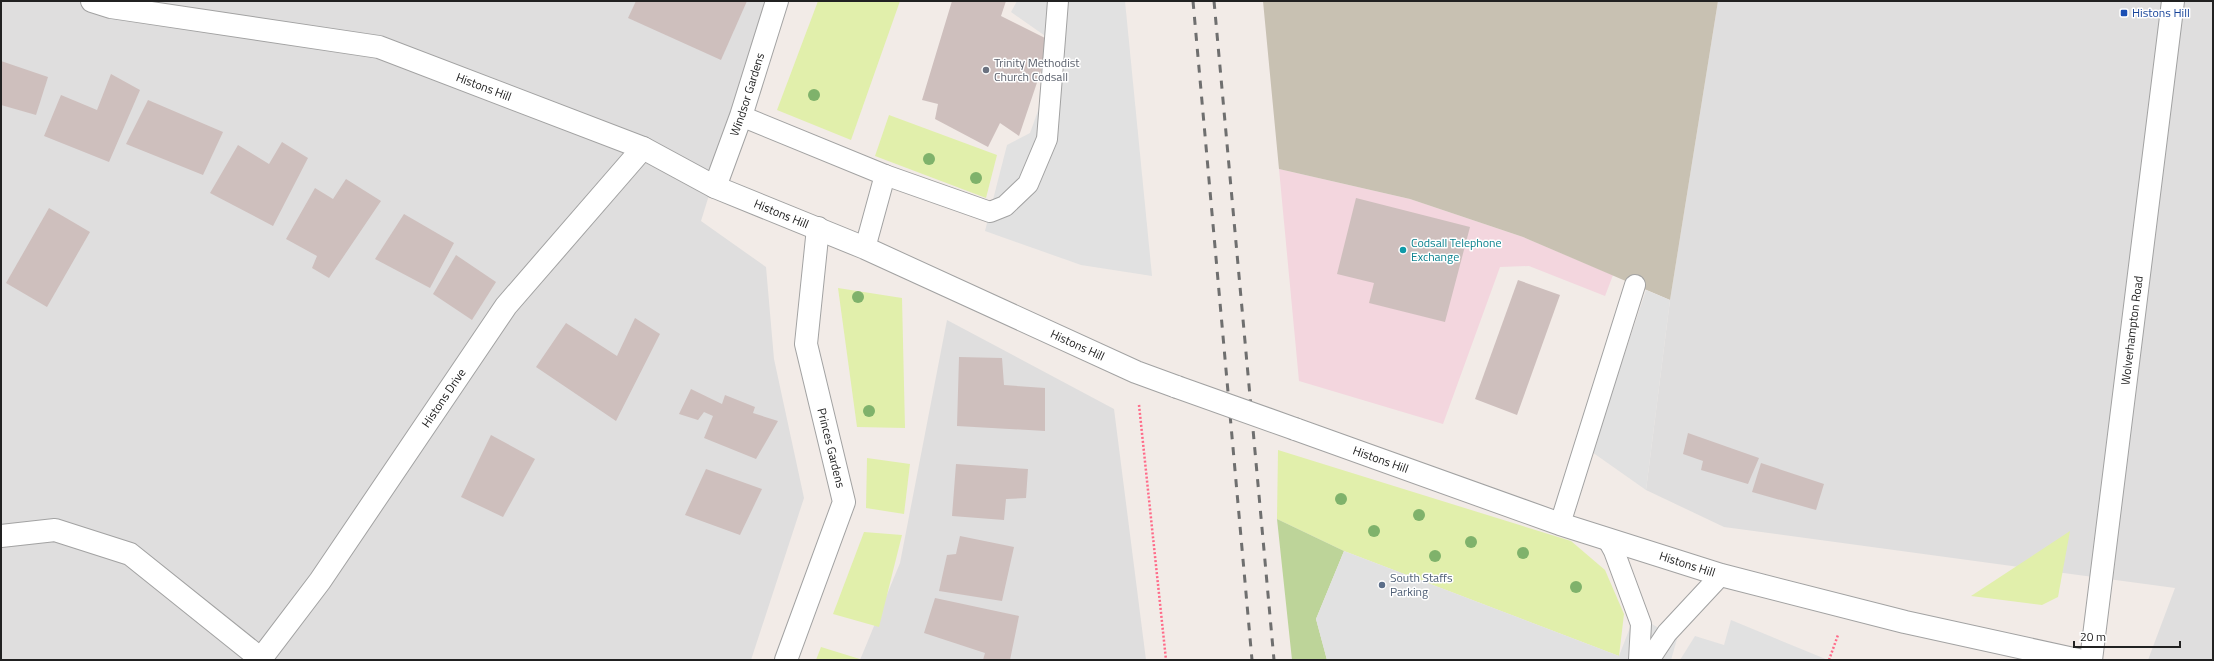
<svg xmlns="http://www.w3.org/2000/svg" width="2214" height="661" viewBox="0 0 2214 661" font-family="'Titillium Web',sans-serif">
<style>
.residential{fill:#dfdede}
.commercial{fill:#f3d6de}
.construction{fill:#c8c1b2}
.grass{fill:#e1efab}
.forest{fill:#bdd499}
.parking{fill:#e1e1e1}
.building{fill:#cebfbd}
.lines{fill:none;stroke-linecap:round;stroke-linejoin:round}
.service-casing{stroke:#a2a2a2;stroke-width:22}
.minor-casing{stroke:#a2a2a2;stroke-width:24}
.tertiary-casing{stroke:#a2a2a2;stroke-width:24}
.path{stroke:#ff6b89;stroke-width:2.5;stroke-dasharray:2 2;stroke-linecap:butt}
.service{stroke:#fff;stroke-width:20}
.minor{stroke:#fff;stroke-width:22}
.tertiary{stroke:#fff;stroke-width:22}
.rail{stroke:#6f6f6f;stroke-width:3;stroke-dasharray:8 8;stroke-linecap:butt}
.tertiary-bridge-casing{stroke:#a2a2a2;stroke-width:24;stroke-linecap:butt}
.tertiary-bridge{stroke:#fff;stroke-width:22}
.tree{fill:#7fb26b}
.transit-dot{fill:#1a4fb4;stroke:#fff;stroke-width:1.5}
.worship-dot{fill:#6b7280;stroke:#fff;stroke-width:1.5}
.culture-dot{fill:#0f9aa8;stroke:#fff;stroke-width:1.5}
.service-dot{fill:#5c6f8a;stroke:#fff;stroke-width:1.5}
.labels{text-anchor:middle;stroke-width:3;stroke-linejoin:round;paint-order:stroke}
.transit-label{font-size:12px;fill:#164399;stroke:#fff;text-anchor:start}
.worship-label{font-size:12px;fill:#5b616d;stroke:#fff;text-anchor:start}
.street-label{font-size:12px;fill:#212121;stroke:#fff}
.culture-label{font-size:12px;fill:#0d838f;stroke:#fff;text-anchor:start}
.service-label{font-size:12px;fill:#4e5e75;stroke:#fff;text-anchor:start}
</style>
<rect width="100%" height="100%" fill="#f2ebe7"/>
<g class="residential">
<polygon points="1,1 769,1 701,221 766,267 774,359 804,498 751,660 1,660"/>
<polygon points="1718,1 2213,1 2213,660 2148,660 2175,588 1724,527 1646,490 1670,300"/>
<polygon points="947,320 1114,409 1146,660 860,660 900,563"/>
</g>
<polygon class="commercial" points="1279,169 1410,199 1523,237 1613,275 1605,296 1529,266 1500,267 1443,424 1299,381"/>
<polygon class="construction" points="1263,1 1718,1 1670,300 1523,237 1410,199 1279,169"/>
<g class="grass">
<polygon points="818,1 900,1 851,140 777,110"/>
<polygon points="889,115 997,155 986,198 875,156"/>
<polygon points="838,288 902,298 905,428 857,427"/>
<polygon points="1278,450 1571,541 1605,570 1624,614 1619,656 1344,551 1277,519"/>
<polygon points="867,458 910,464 904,514 866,508"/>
<polygon points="2070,531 2058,597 2042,605 1971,596"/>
<polygon points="864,532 902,535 879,627 833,614"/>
<polygon points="821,647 863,660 816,660"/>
</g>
<polygon class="forest" points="1277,519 1344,551 1316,619 1327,660 1292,660"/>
<g class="parking">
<polygon points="1017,1 1125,1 1152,276 1081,265 985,231 1007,145 1030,133 1061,47 1011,12"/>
<polygon points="1646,290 1670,300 1646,490 1592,452"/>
<polygon points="1344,551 1619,656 1631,625 1652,624 1677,639 1671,660 1327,660 1316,619"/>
<polygon points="1731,620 1828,660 1680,660 1695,636 1724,645"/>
</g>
<g class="building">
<polygon points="636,1 747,1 721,60 628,18"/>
<polygon points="952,1 1006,1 1001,16 1051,41 1019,136 1000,123 988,147 935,119 938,104 922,100"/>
<polygon points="1,61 48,77 36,115 1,105"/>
<polygon points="111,74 140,90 109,162 44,136 61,95 97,110"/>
<polygon points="148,100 223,132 203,175 126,144"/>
<polygon points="282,142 308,158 273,226 210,193 238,145 269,164"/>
<polygon points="346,179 381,201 329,278 312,268 317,256 286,239 315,188 333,199"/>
<polygon points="1356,198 1470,227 1445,322 1369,303 1374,283 1337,274"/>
<polygon points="49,208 90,232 47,307 6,283"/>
<polygon points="404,214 454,243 430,288 375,259"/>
<polygon points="456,255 496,282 472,320 433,294"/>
<polygon points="1518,280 1560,295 1517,415 1475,399"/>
<polygon points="635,318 660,334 616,421 536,367 566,323 617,356"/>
<polygon points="959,357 1002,358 1004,385 1045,388 1045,431 957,426"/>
<polygon points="691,389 722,404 725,395 755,407 753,413 778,421 756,459 704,438 713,416 704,412 698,420 679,414"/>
<polygon points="1688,433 1759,458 1748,484 1701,470 1703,461 1683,454"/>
<polygon points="491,435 535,459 503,517 461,497"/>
<polygon points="1761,463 1824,484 1816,510 1752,492"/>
<polygon points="956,464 1028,469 1026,498 1006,499 1004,520 952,516"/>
<polygon points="706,469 762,489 740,535 685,515"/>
<polygon points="960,536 1014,547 1002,601 939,591 947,555 956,554"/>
<polygon points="935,598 1019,616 1010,660 983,660 985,653 924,633"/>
</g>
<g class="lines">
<g class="service-casing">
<g id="service">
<polyline points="741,116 885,175 990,212 1005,206 1028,184 1047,139 1058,1"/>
<polyline points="865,248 885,175"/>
<polyline points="1560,524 1635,285"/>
<polyline points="1608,540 1614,551 1641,624 1639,660"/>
<polyline points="1649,660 1667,633 1721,575"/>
</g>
</g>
<g class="minor-casing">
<g id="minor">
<path id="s1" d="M715,187L741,116L777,1"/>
<polyline points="1,536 55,530 130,554 261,659"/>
<path id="s2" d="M260,660L320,581L506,306L643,148"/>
<polyline points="786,660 844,502 806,344 818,228"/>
</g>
</g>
<g class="tertiary-casing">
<g id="tertiary">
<path id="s3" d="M92,1L111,7L379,47L643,148L715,187L865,248L1136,372L1177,387"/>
<path id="s4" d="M1295,429L1560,524L1721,575L1905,622L2078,660"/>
<path id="s5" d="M2091,660L2173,1"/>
</g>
</g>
<g class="path">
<polyline points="1139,405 1166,660"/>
<polyline points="1829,660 1838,635"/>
</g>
<use href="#service" class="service"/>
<use href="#minor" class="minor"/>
<use href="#tertiary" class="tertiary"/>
<g class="rail">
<polyline points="1193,1 1252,660"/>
<polyline points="1214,1 1274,660"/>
</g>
<g class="tertiary-bridge-casing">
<polyline id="tertiary-bridge" points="1177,387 1295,429"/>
</g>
<use href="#tertiary-bridge" class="tertiary-bridge"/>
</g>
<g class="tree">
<circle cx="814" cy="95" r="6"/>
<circle cx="929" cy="159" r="6"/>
<circle cx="976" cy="178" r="6"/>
<circle cx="858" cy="297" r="6"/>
<circle cx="869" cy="411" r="6"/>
<circle cx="1341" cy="499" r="6"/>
<circle cx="1419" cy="515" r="6"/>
<circle cx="1374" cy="531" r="6"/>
<circle cx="1471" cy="542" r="6"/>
<circle cx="1523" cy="553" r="6"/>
<circle cx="1435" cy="556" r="6"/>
<circle cx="1576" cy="587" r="6"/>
</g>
<rect class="transit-dot" x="2120" y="9" width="8" height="8" rx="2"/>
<circle class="worship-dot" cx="986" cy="70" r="4"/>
<circle class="culture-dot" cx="1403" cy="250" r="4"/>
<circle class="service-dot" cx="1382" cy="585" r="4"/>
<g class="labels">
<g class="transit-label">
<text x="2132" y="17">Histons Hill</text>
</g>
<g class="worship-label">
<text x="994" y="67">Trinity Methodist<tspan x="994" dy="14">Church Codsall</tspan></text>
</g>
<g class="street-label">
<text dy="4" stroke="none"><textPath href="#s3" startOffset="403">Histons Hill</textPath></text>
<text dy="4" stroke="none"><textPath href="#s1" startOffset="98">Windsor Gardens</textPath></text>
<text dy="4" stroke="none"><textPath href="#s3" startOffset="727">Histons Hill</textPath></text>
<text dy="4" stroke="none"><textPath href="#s5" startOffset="332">Wolverhampton Road</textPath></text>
<text dy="4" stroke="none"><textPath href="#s3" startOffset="1051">Histons Hill</textPath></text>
<text dy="4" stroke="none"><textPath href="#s2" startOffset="320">Histons Drive</textPath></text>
<text transform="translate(831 448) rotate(76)" y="4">Princes Gardens</text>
<text dy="4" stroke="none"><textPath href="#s4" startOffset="91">Histons Hill</textPath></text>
<text dy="4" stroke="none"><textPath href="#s4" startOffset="415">Histons Hill</textPath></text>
</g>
<g class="culture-label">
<text x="1411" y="247">Codsall Telephone<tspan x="1411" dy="14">Exchange</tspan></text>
</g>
<g class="service-label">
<text x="1390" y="582">South Staffs<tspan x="1390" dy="14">Parking</tspan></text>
</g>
</g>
<rect width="2214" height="661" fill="none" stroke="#212121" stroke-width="4"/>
<path d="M2074 641v6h106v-6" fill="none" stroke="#212121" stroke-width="2"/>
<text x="2080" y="641" font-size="12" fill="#212121" stroke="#ffffff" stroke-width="3" paint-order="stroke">20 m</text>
</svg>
